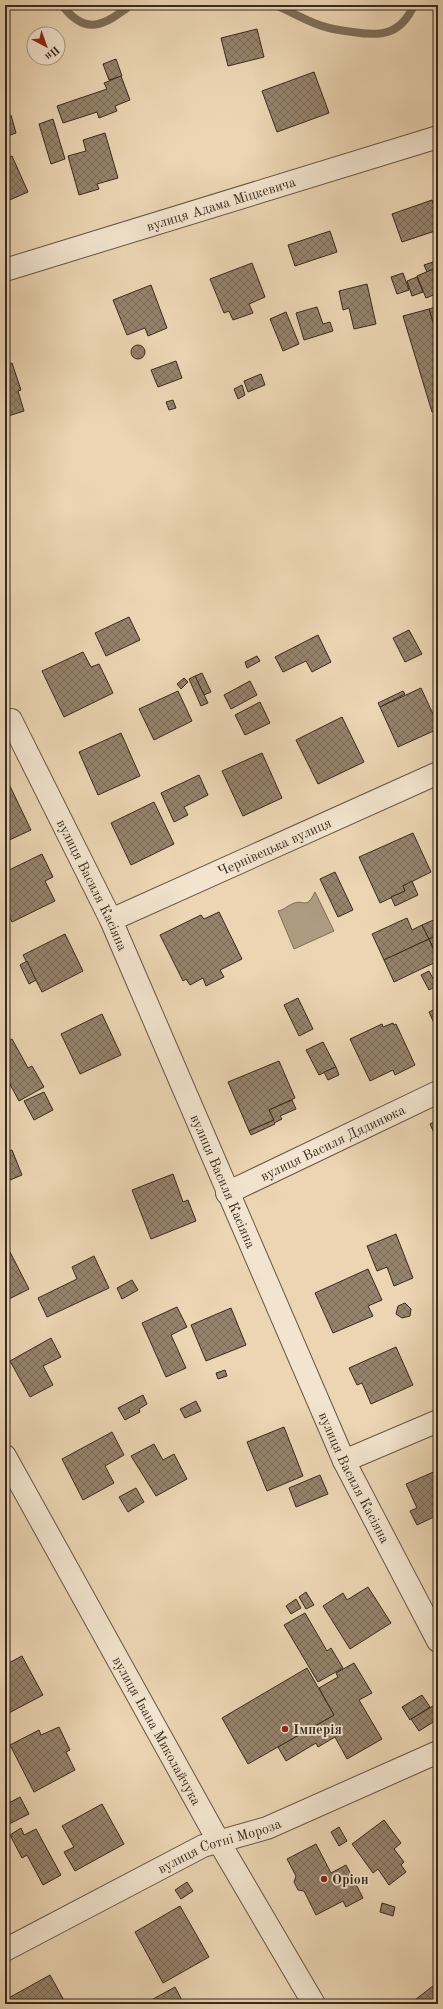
<svg xmlns="http://www.w3.org/2000/svg" width="443" height="2009" viewBox="0 0 443 2009" font-family="'Old Standard TT',serif">
<style>
.water{fill:#ae9b81;stroke:#7f6e5a}
.lines{fill:none;stroke-linecap:round;stroke-linejoin:round}
.stream{stroke:#7f6e5a;stroke-width:8}
.building{fill:url(#building-cross-hatch);stroke:#392a1f}
.minor-casing{stroke:#654;stroke-width:24}
.tertiary-casing{stroke:#654;stroke-width:24}
.minor{stroke:#f2e4ce;stroke-width:22}
.tertiary{stroke:#f2e4ce;stroke-width:22}
.poi-dot{fill:#8f2418;stroke:#f2e4ce;stroke-width:1.5}
.labels{text-anchor:middle;stroke-width:3.5;stroke-linejoin:round;paint-order:stroke}
.street-label{font-size:14px;fill:#392a1f;stroke:#f2e4ce}
.poi-label{font-size:14px;font-weight:bold;fill:#392a1f;stroke:#f2e4ce;text-anchor:start}
</style>
<defs>
<pattern id="building-cross-hatch" width="8" height="8" patternUnits="userSpaceOnUse"><rect width="8" height="8" fill="#96836c"/><path d="M0 0l8 8M0 8l8-8" fill="none" stroke="#7b6b58"/></pattern>
</defs>
<rect width="100%" height="100%" fill="#ebd5b3"/>
<filter id="stains"><feTurbulence type="fractalNoise" baseFrequency=".005" numOctaves="4"/><feColorMatrix values="0 0 0 0 .2 0 0 0 0 .09 0 0 0 0 .02 0 0 0 .5 -.17"/></filter>
<radialGradient id="worn" r=".72"><stop offset=".6" stop-color="#630" stop-opacity="0"/><stop offset="1" stop-color="#630" stop-opacity=".3"/></radialGradient>
<path class="water" d="M315,892L334,931L294,949L278,911C284,910 287,906 292,904C304,898 306,911 315,892Z"/>
<g class="lines">
<g class="stream">
<path d="M62,5C86,37 104,25 131,5"/>
<path d="M275,5C293,12 310,24 329,28C337,30 345,31 353,32C382,37 401,34 414,5"/>
</g>
</g>
<g class="building">
<polygon points="257,29 264,57 228,66 221,38"/>
<polygon points="116,59 122,76 109,80 103,64"/>
<polygon points="314,72 329,113 277,132 262,91"/>
<polygon points="121,76 130,100 115,106 117,111 99,118 97,112 63,123 57,106 107,89 104,83"/>
<polygon points="11,115 16,133 5,137 5,117"/>
<polygon points="53,119 65,159 51,164 39,124"/>
<polygon points="105,133 118,178 97,184 99,189 79,195 68,156 86,151 83,140"/>
<polygon points="12,156 28,192 5,202 5,159"/>
<polygon points="432,200 438,218 438,230 402,242 392,214"/>
<polygon points="330,231 337,252 295,266 288,245"/>
<polygon points="436,261 438,267 427,272 424,265"/>
<polygon points="252,263 265,297 249,304 253,313 233,320 229,311 224,313 210,279"/>
<polygon points="438,267 438,293 426,298 417,276"/>
<polygon points="403,273 409,290 397,294 391,277"/>
<polygon points="417,277 423,292 412,296 407,281"/>
<polygon points="367,284 376,324 354,329 349,308 343,310 339,291"/>
<polygon points="151,285 167,328 148,336 145,328 127,335 113,300"/>
<polygon points="438,306 438,339 429,309"/>
<polygon points="317,307 323,324 330,322 333,331 304,340 296,313"/>
<polygon points="429,309 438,339 438,411 432,412 403,316"/>
<polygon points="286,312 299,344 283,351 270,319"/>
<circle cx="138" cy="352" r="7"/>
<polygon points="176,361 182,378 158,387 151,370"/>
<polygon points="12,363 21,390 18,391 24,411 5,417 5,365"/>
<polygon points="261,374 265,385 248,392 244,381"/>
<polygon points="242,385 245,395 238,399 234,389"/>
<polygon points="173,400 176,408 169,410 166,402"/>
<polygon points="129,617 140,640 106,656 95,633"/>
<polygon points="409,630 422,654 405,662 393,638"/>
<polygon points="318,635 331,662 312,672 306,661 283,672 275,657"/>
<polygon points="83,652 91,667 99,664 113,693 64,717 42,671"/>
<polygon points="257,656 260,661 247,668 245,662"/>
<polygon points="202,673 211,692 204,695 195,676"/>
<polygon points="195,676 208,703 201,706 189,679"/>
<polygon points="184,678 188,682 181,689 177,684"/>
<polygon points="250,681 257,695 231,709 224,695"/>
<polygon points="421,688 438,725 438,729 398,747 380,707"/>
<polygon points="178,691 192,721 154,740 139,709"/>
<polygon points="403,691 405,694 380,707 378,703"/>
<polygon points="260,702 270,723 245,735 235,715"/>
<polygon points="342,717 364,762 318,784 296,740"/>
<polygon points="121,733 140,776 98,795 79,752"/>
<polygon points="262,753 282,798 243,816 222,771"/>
<polygon points="199,775 208,795 184,807 188,815 174,822 161,793"/>
<polygon points="8,782 31,830 5,842 5,783"/>
<polygon points="154,802 174,844 131,865 111,823"/>
<polygon points="413,833 431,872 403,886 405,891 380,903 359,857"/>
<polygon points="42,854 53,877 45,881 55,901 12,922 5,908 5,872"/>
<polygon points="335,872 353,910 338,917 320,879"/>
<polygon points="412,881 418,895 395,906 391,897 405,891 403,886"/>
<polygon points="219,912 242,959 220,970 224,977 206,986 203,978 190,985 186,979 183,981 160,935 201,915 204,919"/>
<polygon points="407,918 412,930 422,925 429,939 384,960 372,934"/>
<polygon points="438,918 438,935 429,939 422,925"/>
<polygon points="65,934 83,971 42,992 23,955"/>
<polygon points="438,935 438,959 429,939"/>
<polygon points="429,939 438,961 394,982 384,960"/>
<polygon points="27,961 36,980 29,984 20,965"/>
<polygon points="429,971 437,986 429,990 421,975"/>
<polygon points="298,998 313,1029 299,1036 284,1005"/>
<polygon points="438,1008 438,1032 429,1012"/>
<polygon points="102,1014 121,1055 80,1074 61,1034"/>
<polygon points="393,1023 394,1025 396,1024 415,1065 395,1075 393,1070 370,1081 350,1039 382,1024 383,1027"/>
<polygon points="12,1039 28,1068 32,1066 44,1087 19,1101 5,1075 5,1043"/>
<polygon points="323,1042 336,1067 319,1075 306,1050"/>
<polygon points="279,1061 295,1098 269,1110 274,1120 249,1131 228,1082"/>
<polygon points="336,1067 339,1075 328,1080 324,1072"/>
<polygon points="44,1092 53,1110 34,1120 24,1101"/>
<polygon points="292,1100 296,1109 280,1116 282,1119 274,1123 275,1124 251,1135 249,1131 274,1120 269,1110"/>
<polygon points="438,1120 438,1134 435,1135 430,1124"/>
<polygon points="12,1150 22,1175 5,1182 5,1153"/>
<polygon points="173,1174 183,1202 188,1200 196,1221 151,1239 132,1190"/>
<polygon points="396,1234 413,1278 394,1286 387,1267 377,1271 367,1246"/>
<polygon points="10,1252 29,1289 5,1301 5,1255"/>
<polygon points="94,1256 109,1288 47,1317 38,1298 77,1279 72,1267"/>
<polygon points="368,1269 382,1300 368,1306 373,1316 333,1333 315,1293"/>
<polygon points="132,1280 138,1290 122,1299 117,1288"/>
<polygon points="405,1303 411,1309 410,1316 402,1318 396,1314 398,1306"/>
<polygon points="177,1307 187,1327 171,1335 186,1368 166,1377 142,1323"/>
<polygon points="231,1308 246,1345 206,1361 191,1325"/>
<polygon points="51,1338 61,1357 43,1366 53,1385 30,1397 10,1361"/>
<polygon points="396,1347 413,1385 371,1404 362,1383 357,1385 349,1368"/>
<polygon points="225,1370 227,1376 218,1379 216,1373"/>
<polygon points="143,1395 147,1404 139,1409 140,1412 125,1420 118,1408"/>
<polygon points="196,1401 201,1411 185,1418 180,1409"/>
<polygon points="284,1427 303,1476 267,1491 247,1442"/>
<polygon points="112,1432 124,1455 105,1466 114,1483 83,1500 62,1459"/>
<polygon points="154,1444 163,1460 174,1454 187,1479 156,1496 131,1456"/>
<polygon points="438,1470 438,1515 417,1525 410,1511 417,1508 406,1484"/>
<polygon points="320,1475 328,1494 296,1507 289,1488"/>
<polygon points="136,1488 144,1502 128,1512 119,1497"/>
<polygon points="368,1587 391,1623 350,1649 323,1606 343,1593 347,1600"/>
<polygon points="306,1592 314,1605 306,1609 299,1597"/>
<polygon points="296,1599 301,1608 291,1614 286,1606"/>
<polygon points="305,1613 327,1651 331,1648 343,1668 318,1682 284,1625"/>
<polygon points="22,1656 43,1695 5,1715 5,1665"/>
<polygon points="354,1663 372,1693 359,1700 382,1739 347,1759 335,1737 318,1747 316,1743 286,1761 278,1747 334,1715 319,1688 338,1677 336,1673"/>
<polygon points="307,1668 334,1715 248,1764 222,1718"/>
<polygon points="422,1695 430,1707 410,1720 402,1707"/>
<polygon points="433,1706 438,1714 438,1719 419,1731 411,1719"/>
<polygon points="59,1727 70,1750 66,1752 75,1770 34,1792 10,1745 39,1730 41,1735"/>
<polygon points="20,1797 29,1814 9,1824 5,1816 5,1805"/>
<polygon points="102,1804 124,1844 75,1871 64,1852 74,1847 62,1826"/>
<polygon points="384,1820 401,1843 394,1849 404,1862 401,1865 406,1872 389,1885 378,1869 373,1873 352,1844"/>
<polygon points="339,1827 347,1841 339,1846 331,1832"/>
<polygon points="21,1828 24,1835 36,1829 61,1875 43,1885 27,1855 22,1858 10,1835"/>
<polygon points="316,1844 331,1873 346,1865 363,1898 346,1907 343,1901 316,1915 304,1891 298,1890 294,1882 296,1876 287,1859"/>
<polygon points="187,1882 193,1891 181,1899 175,1890"/>
<polygon points="382,1903 395,1907 393,1916 380,1912"/>
<polygon points="180,1906 209,1957 163,1983 135,1932"/>
<polygon points="50,1975 66,2004 5,2004 5,2000"/>
<polygon points="438,1982 438,2004 412,2004 411,2003"/>
<polygon points="175,1987 184,2004 144,2004"/>
</g>
<g class="lines">
<g class="minor-casing">
<g id="minor">
<path id="s1" d="M11,720L111,920L344,1461L438,1641"/>
<path id="s2" d="M111,920L438,773"/>
<path id="s3" d="M227,1193L438,1092"/>
<polyline points="344,1461 438,1421"/>
<path id="s4" d="M5,1950L203,1846L267,1828L438,1752"/>
</g>
</g>
<g class="tertiary-casing">
<g id="tertiary">
<path id="s5" d="M5,270L438,137"/>
<path id="s6" d="M5,1456L219,1842L314,2004"/>
</g>
</g>
<use href="#minor" class="minor"/>
<use href="#tertiary" class="tertiary"/>
</g>
<g class="poi-dot">
<circle cx="285" cy="1729" r="4"/>
<circle cx="324" cy="1879" r="4"/>
</g>
<g class="labels">
<g class="street-label">
<text dy="5" stroke="none"><textPath href="#s5" startOffset="226">вулиця Адама Міцкевича</textPath></text>
<text dy="5" stroke="none"><textPath href="#s2" startOffset="179">Чернівецька вулиця</textPath></text>
<text dy="5" stroke="none"><textPath href="#s1" startOffset="184">вулиця Василя Касіяна</textPath></text>
<text dy="5" stroke="none"><textPath href="#s3" startOffset="117">вулиця Василя Дядинюка</textPath></text>
<text dy="5" stroke="none"><textPath href="#s1" startOffset="508">вулиця Василя Касіяна</textPath></text>
<text dy="5" stroke="none"><textPath href="#s1" startOffset="832">вулиця Василя Касіяна</textPath></text>
<text dy="5" stroke="none"><textPath href="#s6" startOffset="314">вулиця Івана Миколайчука</textPath></text>
<text dy="5" stroke="none"><textPath href="#s4" startOffset="239">вулиця Сотні Мороза</textPath></text>
</g>
<g class="poi-label">
<text x="293" y="1734">Імперія</text>
<text x="332" y="1884">Оріон</text>
</g>
</g>
<rect width="443" height="2009" fill="none" stroke="#ebd5b3" stroke-width="20"/>
<rect x="6" y="6" width="431" height="1997" fill="none" stroke="#392a1f" stroke-width="2"/>
<rect x="10" y="10" width="423" height="1989" fill="none" stroke="#392a1f"/>
<g transform="translate(46 46) rotate(139)"><circle r="19" fill="#f2e4ce" stroke="#a89a88"/>
<path d="M0-3L7 15L0 10L-7 15Z" fill="#8f2418"/>
<text y="-6" font-size="11" font-weight="bold" text-anchor="middle" fill="#392a1f">Пн</text>
</g>
<rect width="100%" height="100%" filter="url(#stains)"/>
<rect width="100%" height="100%" fill="url(#worn)"/>
</svg>
